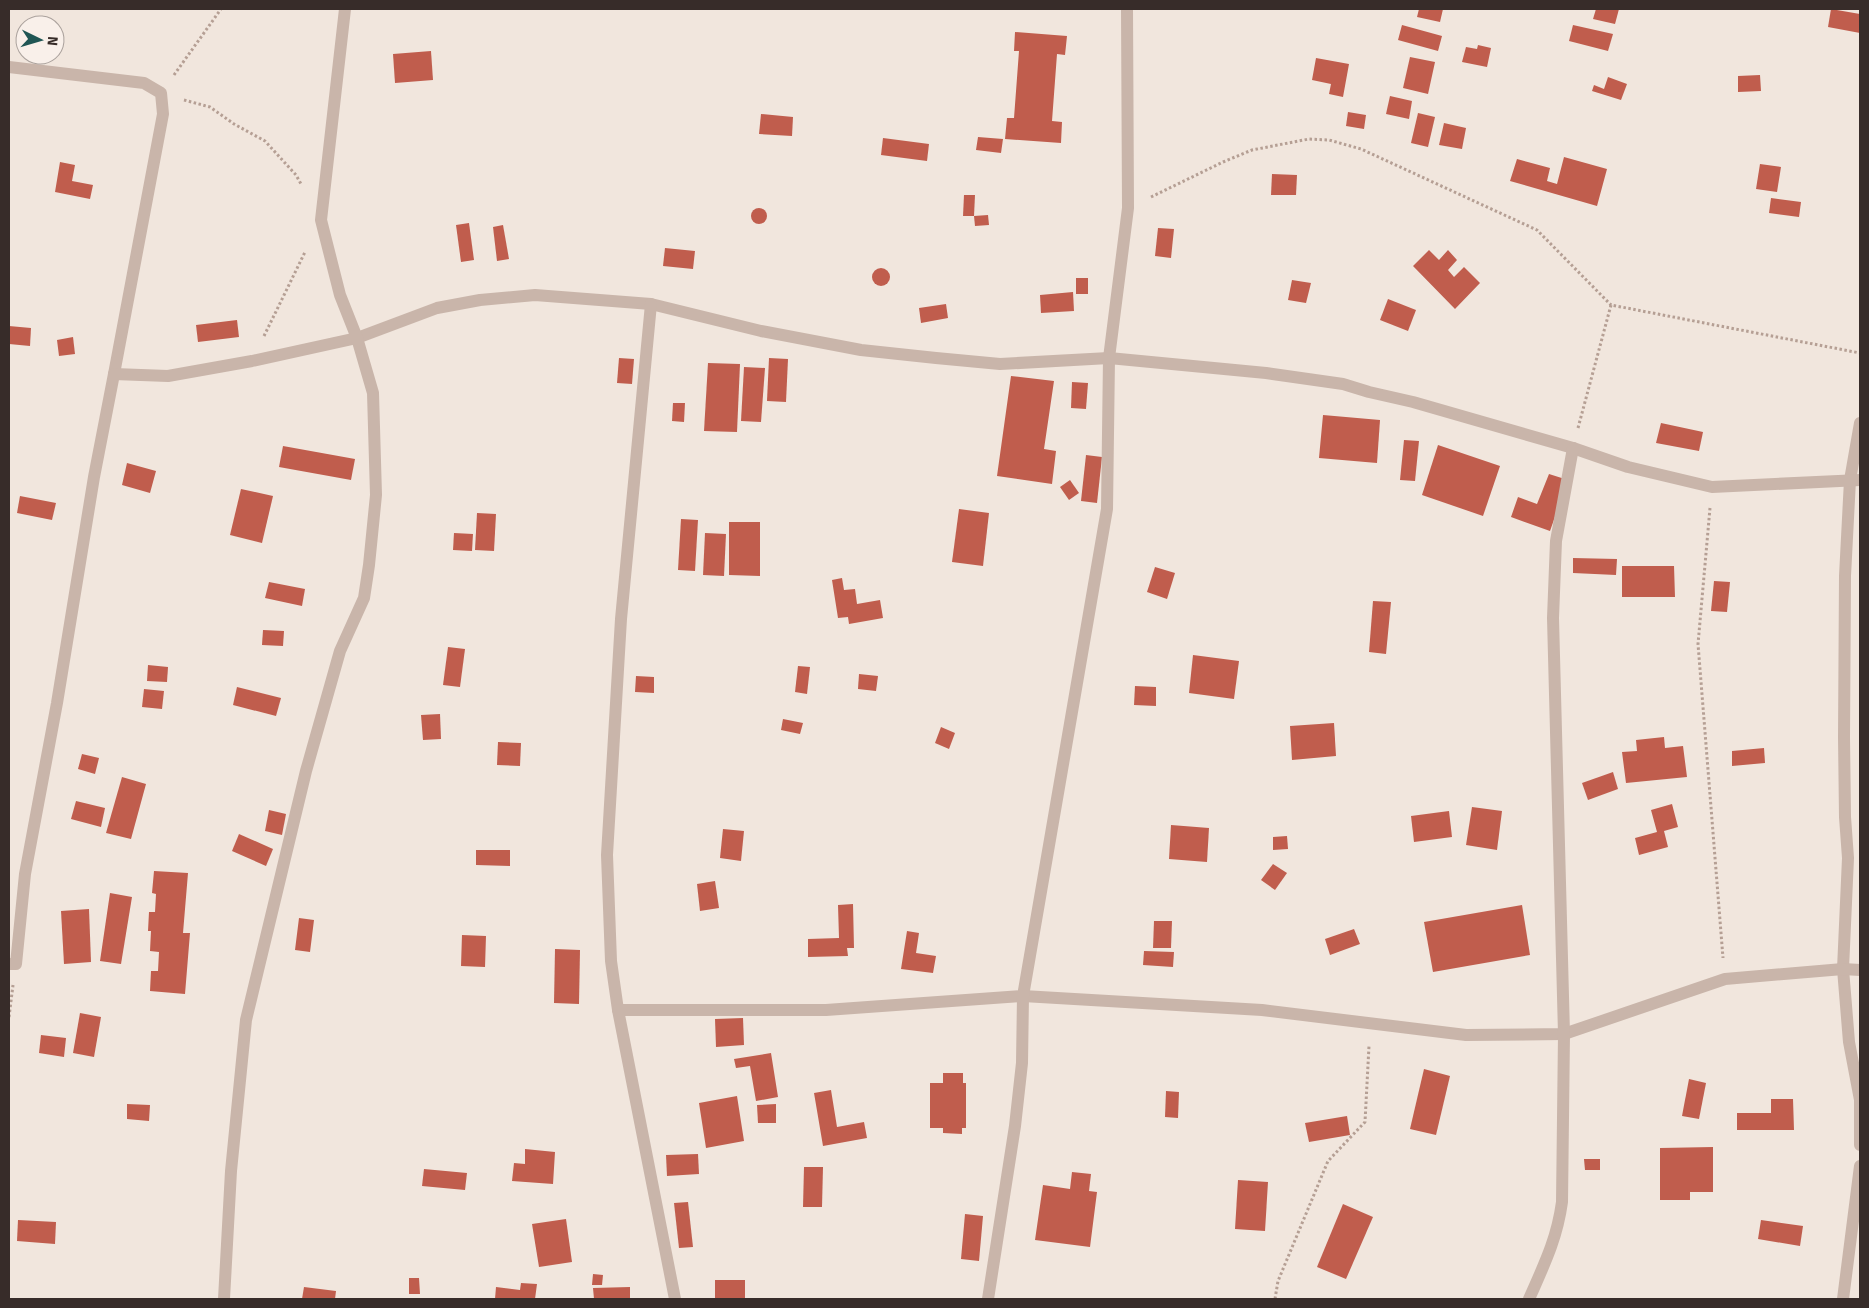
<svg xmlns="http://www.w3.org/2000/svg" width="1869" height="1308" viewBox="0 0 1869 1308" font-family="'Fira Sans',sans-serif">
<style>
.building{fill:#c05d4d}
.lines{fill:none;stroke-linecap:round;stroke-linejoin:round}
.path{stroke:#b59f94;stroke-width:3;stroke-dasharray:2.5 2.5;stroke-linecap:butt}
.minor{stroke:#c9b5aa;stroke-width:12}
</style>
<rect width="100%" height="100%" fill="#f1e6dd"/>
<g class="building">
<polygon points="1419,9 1443,9 1440,22 1417,17"/>
<polygon points="1596,9 1619,9 1615,24 1593,19"/>
<polygon points="1831,9 1860,14 1860,33 1828,27"/>
<polygon points="1402,25 1442,36 1438,51 1398,40"/>
<polygon points="1573,25 1613,34 1608,51 1569,41"/>
<polygon points="1015,32 1067,36 1065,55 1057,54 1052,121 1062,122 1061,143 1005,139 1007,118 1014,118 1019,51 1014,51"/>
<polygon points="1478,45 1491,48 1487,67 1462,62 1466,47 1477,49"/>
<polygon points="431,51 433,80 395,83 393,54"/>
<polygon points="1410,57 1435,62 1428,94 1403,88"/>
<polygon points="1316,58 1349,64 1343,97 1329,94 1331,84 1312,80"/>
<polygon points="1760,75 1761,91 1738,92 1738,76"/>
<polygon points="1608,77 1627,84 1621,100 1592,91 1594,85 1604,89"/>
<polygon points="1390,96 1412,101 1409,119 1386,114"/>
<polygon points="1348,112 1366,115 1364,129 1346,126"/>
<polygon points="1418,113 1435,117 1428,147 1411,143"/>
<polygon points="761,114 793,117 792,136 759,134"/>
<polygon points="1444,123 1466,128 1462,149 1439,145"/>
<polygon points="978,137 1003,139 1001,153 976,150"/>
<polygon points="883,138 929,144 927,161 881,155"/>
<polygon points="1564,157 1607,169 1597,206 1510,181 1517,159 1550,168 1547,181 1557,184"/>
<polygon points="60,162 75,165 72,181 93,185 90,199 55,192"/>
<polygon points="1760,164 1781,167 1777,192 1756,189"/>
<polygon points="1272,174 1297,175 1296,195 1271,195"/>
<polygon points="964,195 975,195 974,216 963,216"/>
<polygon points="1771,198 1801,202 1799,217 1769,213"/>
<circle cx="759" cy="216" r="8"/>
<polygon points="988,215 989,225 975,226 974,216"/>
<polygon points="469,223 474,260 461,262 456,225"/>
<polygon points="503,225 509,259 497,261 493,227"/>
<polygon points="1158,228 1174,229 1171,258 1155,256"/>
<polygon points="665,248 695,251 693,269 663,266"/>
<polygon points="1429,250 1439,260 1448,250 1457,260 1448,270 1454,277 1464,267 1480,283 1455,309 1413,266"/>
<circle cx="881" cy="277" r="9"/>
<rect x="1076" y="278" width="12" height="16"/>
<polygon points="1292,280 1311,283 1306,303 1288,300"/>
<polygon points="1073,292 1074,311 1041,313 1040,295"/>
<polygon points="1388,299 1416,310 1408,331 1380,320"/>
<polygon points="946,304 948,318 921,323 919,308"/>
<polygon points="237,320 239,337 198,342 196,325"/>
<polygon points="9,326 31,328 30,346 9,344"/>
<polygon points="73,337 75,354 59,356 57,340"/>
<polygon points="619,358 634,359 632,384 617,383"/>
<polygon points="769,358 788,359 786,402 767,401"/>
<polygon points="708,363 740,364 737,432 704,431"/>
<polygon points="744,367 765,368 761,422 741,421"/>
<polygon points="1011,376 1054,381 1044,449 1056,451 1052,484 997,476"/>
<polygon points="1072,382 1088,383 1086,409 1071,408"/>
<polygon points="673,403 685,403 684,422 672,421"/>
<polygon points="1323,415 1380,420 1377,463 1319,458"/>
<polygon points="1661,423 1703,432 1699,451 1656,443"/>
<polygon points="1404,440 1419,441 1415,481 1400,480"/>
<polygon points="1438,445 1500,466 1483,516 1422,495"/>
<polygon points="283,446 355,459 351,480 279,467"/>
<polygon points="1086,455 1102,457 1097,503 1081,501"/>
<polygon points="127,463 156,471 150,493 122,485"/>
<polygon points="1549,474 1568,480 1550,531 1511,517 1518,497 1537,504"/>
<polygon points="1070,480 1079,493 1069,500 1060,487"/>
<polygon points="241,489 273,496 262,543 230,535"/>
<polygon points="20,496 56,503 52,520 17,513"/>
<polygon points="959,509 989,513 983,566 952,562"/>
<polygon points="477,513 496,514 494,551 475,550"/>
<polygon points="681,519 698,520 695,571 678,570"/>
<polygon points="729,522 760,522 760,576 729,575"/>
<polygon points="454,533 473,534 472,551 453,550"/>
<polygon points="705,533 726,534 724,576 703,575"/>
<polygon points="1573,558 1617,559 1616,575 1573,573"/>
<polygon points="1622,566 1674,566 1675,597 1622,597"/>
<polygon points="1155,567 1175,573 1167,599 1147,592"/>
<polygon points="842,578 844,590 855,589 857,604 880,600 883,618 849,624 848,617 838,618 832,580"/>
<polygon points="1714,581 1730,582 1727,612 1711,611"/>
<polygon points="269,582 305,589 302,606 265,598"/>
<polygon points="1373,601 1391,602 1386,654 1369,652"/>
<polygon points="263,630 284,631 283,646 262,645"/>
<polygon points="448,647 465,649 460,687 443,685"/>
<polygon points="1193,655 1239,661 1234,699 1189,693"/>
<polygon points="148,665 168,667 167,682 147,681"/>
<polygon points="798,666 810,667 807,694 795,692"/>
<polygon points="859,674 878,676 876,691 858,689"/>
<polygon points="636,676 654,677 654,693 635,692"/>
<polygon points="1135,686 1156,687 1156,706 1134,705"/>
<polygon points="237,687 281,698 276,716 233,705"/>
<polygon points="144,689 164,691 162,709 142,707"/>
<polygon points="440,714 441,739 423,740 421,715"/>
<polygon points="783,719 803,723 800,734 781,730"/>
<polygon points="1334,723 1336,756 1292,760 1290,726"/>
<polygon points="941,727 955,733 949,749 935,743"/>
<polygon points="1664,737 1665,748 1683,746 1687,777 1626,783 1622,752 1637,751 1636,740"/>
<polygon points="498,742 521,743 520,766 497,765"/>
<polygon points="1764,748 1765,763 1732,766 1732,751"/>
<polygon points="82,754 99,758 95,774 78,769"/>
<polygon points="1613,772 1618,789 1588,800 1582,783"/>
<polygon points="122,777 146,784 131,839 106,833"/>
<polygon points="76,801 105,808 101,827 71,819"/>
<polygon points="1672,804 1678,827 1664,831 1668,847 1639,855 1635,838 1657,832 1651,810"/>
<polygon points="1472,807 1502,811 1497,850 1466,845"/>
<polygon points="269,810 286,814 282,835 265,831"/>
<polygon points="1449,811 1452,837 1414,842 1411,816"/>
<polygon points="1171,825 1209,828 1207,862 1169,859"/>
<polygon points="723,829 744,831 741,861 720,858"/>
<polygon points="239,834 273,849 266,866 232,851"/>
<polygon points="1287,836 1288,849 1273,850 1273,837"/>
<polygon points="476,850 510,850 510,866 476,865"/>
<polygon points="1273,864 1287,873 1275,890 1261,880"/>
<polygon points="154,871 188,873 183,933 190,933 185,994 150,991 151,971 158,971 159,952 150,951 151,931 148,931 149,912 155,912 156,894 152,893"/>
<polygon points="715,881 719,908 700,911 697,884"/>
<polygon points="110,893 132,897 121,964 100,961"/>
<polygon points="853,904 854,948 847,948 848,956 808,957 808,939 839,938 838,905"/>
<polygon points="1522,905 1530,955 1433,972 1424,922"/>
<polygon points="89,909 91,962 64,964 61,911"/>
<polygon points="299,918 314,920 310,952 295,950"/>
<polygon points="1154,921 1172,921 1171,948 1153,948"/>
<polygon points="1354,929 1360,944 1330,955 1325,939"/>
<polygon points="907,931 919,933 916,953 936,956 933,973 901,969"/>
<polygon points="462,935 486,936 485,967 461,966"/>
<polygon points="555,949 580,950 579,1004 554,1003"/>
<polygon points="1144,951 1174,952 1173,967 1143,965"/>
<polygon points="80,1013 101,1017 94,1057 73,1053"/>
<polygon points="743,1018 744,1045 716,1047 715,1019"/>
<polygon points="41,1035 66,1038 64,1057 39,1053"/>
<polygon points="771,1053 778,1097 756,1101 750,1066 736,1068 734,1059"/>
<polygon points="1424,1069 1450,1076 1436,1135 1410,1129"/>
<polygon points="943,1073 963,1073 963,1083 966,1083 966,1128 962,1128 962,1134 943,1133 943,1128 930,1128 930,1083 943,1083"/>
<polygon points="1689,1079 1706,1083 1699,1119 1682,1116"/>
<polygon points="831,1090 837,1127 864,1122 867,1138 823,1146 814,1093"/>
<polygon points="1166,1091 1179,1092 1178,1118 1165,1117"/>
<polygon points="737,1096 744,1141 706,1148 699,1103"/>
<polygon points="1771,1099 1793,1099 1794,1130 1737,1130 1737,1113 1771,1113"/>
<polygon points="127,1104 150,1105 149,1121 127,1119"/>
<polygon points="776,1104 776,1123 758,1123 757,1105"/>
<polygon points="1347,1116 1350,1135 1309,1142 1305,1123"/>
<polygon points="1713,1147 1713,1192 1690,1192 1690,1200 1660,1200 1660,1148"/>
<polygon points="525,1149 555,1152 553,1184 512,1181 514,1163 525,1164"/>
<polygon points="698,1154 699,1174 667,1176 666,1155"/>
<polygon points="1584,1159 1600,1159 1600,1170 1585,1170"/>
<polygon points="804,1167 823,1167 822,1207 803,1207"/>
<polygon points="424,1169 467,1173 465,1190 422,1186"/>
<polygon points="1072,1172 1091,1174 1089,1191 1097,1192 1090,1247 1035,1240 1043,1185 1070,1189"/>
<polygon points="1238,1180 1268,1182 1265,1231 1235,1229"/>
<polygon points="688,1202 693,1247 679,1248 674,1203"/>
<polygon points="1343,1204 1373,1217 1346,1279 1317,1267"/>
<polygon points="965,1214 983,1216 979,1261 961,1259"/>
<polygon points="566,1219 572,1262 539,1267 532,1224"/>
<polygon points="18,1220 56,1222 55,1244 17,1241"/>
<polygon points="1761,1220 1803,1226 1800,1246 1758,1239"/>
<polygon points="593,1274 603,1275 602,1285 592,1285"/>
<polygon points="409,1278 419,1278 420,1294 409,1294"/>
<rect x="715" y="1280" width="30" height="19"/>
<polygon points="521,1283 537,1284 535,1299 495,1299 496,1287 520,1290"/>
<polygon points="304,1287 336,1291 335,1299 302,1299"/>
<polygon points="630,1287 630,1299 594,1299 593,1288"/>
</g>
<g class="lines">
<g class="path">
<polyline points="174,75 221,9"/>
<polyline points="184,100 210,107 234,124 265,141 296,175 301,184"/>
<polyline points="1151,197 1223,162 1252,150 1309,139 1329,140 1361,149 1537,230 1611,305"/>
<polyline points="264,336 305,252"/>
<polyline points="1578,428 1611,305 1860,353"/>
<polyline points="1710,508 1698,644 1723,958"/>
<polyline points="9,1017 13,985"/>
<polyline points="1275,1299 1278,1281 1328,1161 1365,1122 1369,1046"/>
</g>
<g class="minor">
<polyline points="9,67 144,83 161,93 163,114 114,374"/>
<polyline points="1860,423 1850,480 1845,576 1844,737 1845,817 1848,858 1843,969 1849,1042 1860,1100 1860,1145"/>
<polyline points="9,964 16,964 25,874 57,703 94,477 114,374 168,376 252,361 357,338 437,308 480,300 535,295 651,304 761,331 861,350 936,358 1000,364 1109,358 1266,373 1343,384 1369,392 1413,402 1573,448 1628,467 1712,487 1860,480"/>
<polyline points="618,1010 611,961 607,855 621,619 651,304"/>
<polyline points="224,1299 231,1171 246,1020 306,771 340,651 364,598 369,565 376,495 373,393 357,338 340,295 321,220 345,9"/>
<polyline points="675,1299 618,1010 826,1010 1023,996 1262,1010 1466,1035 1564,1034 1725,979 1843,969 1860,970"/>
<polyline points="988,1299 1015,1126 1022,1063 1023,996 1107,509 1109,358 1128,208 1127,9"/>
<path d="M1529,1299C1544,1265 1557,1239 1562,1202L1564,1034L1553,618L1556,541L1573,448"/>
<polyline points="1843,1299 1860,1166"/>
</g>
</g>
<rect width="1869" height="1308" fill="none" stroke="#372c29" stroke-width="20"/>
<g transform="translate(40 40) rotate(95)"><circle r="24" fill="#f9f0ea" stroke="#aba29d"/>
<path d="M0-4L9 19L0 12L-9 19Z" fill="#205654"/>
<text y="-8" font-size="14" font-weight="bold" text-anchor="middle" fill="#372c29">N</text>
</g>
</svg>
